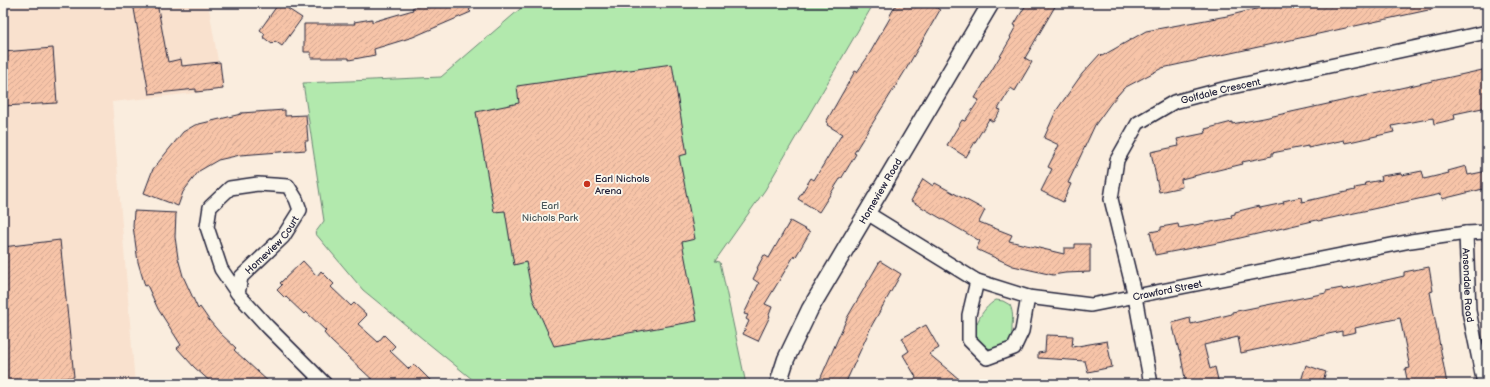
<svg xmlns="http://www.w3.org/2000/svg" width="1490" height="387" viewBox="0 0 1490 387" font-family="'Balsamiq Sans',sans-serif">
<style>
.built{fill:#f9e1ce}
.green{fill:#b2e9ad;stroke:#6a8674}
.building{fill:url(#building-hatch);stroke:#22223b}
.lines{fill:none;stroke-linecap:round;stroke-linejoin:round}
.minor-casing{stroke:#22223b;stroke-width:16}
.tertiary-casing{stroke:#22223b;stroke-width:19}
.minor{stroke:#fbf7ec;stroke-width:13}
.tertiary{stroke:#fbf7ec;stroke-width:16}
.poi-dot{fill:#c8321e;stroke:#fbf7ec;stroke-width:1.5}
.labels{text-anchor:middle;stroke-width:3.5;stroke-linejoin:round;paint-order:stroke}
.street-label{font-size:10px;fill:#22223b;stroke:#fbf7ec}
.poi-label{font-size:10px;fill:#22223b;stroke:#fbf7ec;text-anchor:start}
.park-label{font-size:10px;fill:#465458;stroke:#fbf7ec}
</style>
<defs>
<pattern id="building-hatch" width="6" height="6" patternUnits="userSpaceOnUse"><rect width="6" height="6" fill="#f7c4a8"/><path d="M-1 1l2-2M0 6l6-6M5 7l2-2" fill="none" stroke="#d3a892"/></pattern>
</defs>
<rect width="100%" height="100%" fill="#faedde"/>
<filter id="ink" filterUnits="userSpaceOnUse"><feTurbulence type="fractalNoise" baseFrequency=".025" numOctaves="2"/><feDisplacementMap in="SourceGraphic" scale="8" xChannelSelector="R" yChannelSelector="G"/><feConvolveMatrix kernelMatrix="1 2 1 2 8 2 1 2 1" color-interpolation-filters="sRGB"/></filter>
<g filter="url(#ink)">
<polygon class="built" points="3,3 208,3 223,90 112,102 135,384 3,384"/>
<g class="green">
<polygon points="527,3 874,3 765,190 715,261 720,262 746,384 478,384 363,290 315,233 324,221 303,83 441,77"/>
<path d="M996,300L1003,301L1010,305C1013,312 1013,318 1012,326C1012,330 1012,334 1011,338C1003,359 965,348 978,321C982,312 988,305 996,300Z"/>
</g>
<g class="building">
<polygon points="133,3 157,3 168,62 181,59 182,66 220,62 223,89 196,92 196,89 149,94"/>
<polygon points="279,3 302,18 282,46 275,41 272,44 263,37 265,34 260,30"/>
<polygon points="425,3 477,3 469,10 471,12 413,37 374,49 375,55 349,60 349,58 311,58 311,52 304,52 304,24 355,24 354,22 372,19 372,22 413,10 412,8"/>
<polygon points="897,3 929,3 940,10 905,71 854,153 856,154 841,179 840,179 819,212 798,199 811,178 814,180 842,134 827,125 828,123 826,122 855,71 857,72 867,58 890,18 889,17"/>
<polygon points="1027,3 1057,3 1025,58 1032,62 1015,91 1011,88 998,109 1001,110 993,122 989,119 966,157 947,145 962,120 965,121 979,100 975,98 1011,38 1010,37 1016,26 1014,25"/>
<polygon points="1280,3 1432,3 1433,9 1162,68 1124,88 1111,103 1095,125 1068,183 1071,184 1063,202 1041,191 1052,169 1048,167 1059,145 1044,138 1056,111 1082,74 1100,54 1102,56 1146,31 1227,16"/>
<polygon points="53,48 57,103 3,106 3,52"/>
<polygon points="672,64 687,154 679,156 695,239 682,242 697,321 554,346 533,299 526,262 514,265 505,211 494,212 476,112 519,103 517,86"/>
<polygon points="1487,69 1487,107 1454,114 1455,119 1434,124 1433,118 1392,126 1394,132 1345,143 1344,140 1308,148 1308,146 1272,153 1272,156 1242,162 1243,164 1181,179 1182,187 1159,192 1151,152 1179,146 1177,139 1206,133 1205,129 1232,122 1232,124 1264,118"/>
<polygon points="285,110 285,116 306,115 308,141 305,141 306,150 240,155 218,160 199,171 183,192 178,206 144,193 153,169 183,132 195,125 241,114 241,113"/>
<polygon points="1466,166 1468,175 1487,171 1487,188 1442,199 1441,194 1318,221 1317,220 1223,242 1155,255 1150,232 1161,230 1161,227 1178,224 1179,228 1232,218 1231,215 1235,214 1235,212 1259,206 1260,208 1284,203 1283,201 1301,197 1302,202 1355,190 1354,188 1366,186 1365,183 1382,180 1381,176 1401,173 1402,175 1422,171 1424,179 1449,173 1448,171"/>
<polygon points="923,179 933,186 935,183 985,210 979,222 1012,235 1009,241 1064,254 1064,248 1075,248 1075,244 1090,244 1090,272 1065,273 1053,275 1013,266 976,249 980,241 911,201"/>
<polygon points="134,211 176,213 175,237 178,258 183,276 198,309 200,307 209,320 220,333 236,348 234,350 271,384 213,384 194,367 177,348 181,345 158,309 147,285 145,286 138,262 133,226"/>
<polygon points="790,221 810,232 795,258 794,256 765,304 772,307 769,315 770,316 758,341 743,334 749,321 746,319 748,315 744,314 759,283 753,279 758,269 757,268 764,255 769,258"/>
<polygon points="60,240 74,377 3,384 3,247"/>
<polygon points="303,261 317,276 321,271 334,284 331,287 351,306 354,303 367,315 358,324 378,342 384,335 395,346 390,351 409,369 414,364 434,384 377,384 331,341 324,333 326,331 306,312 304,314 286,297 285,298 277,290 282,285 280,283"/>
<polygon points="880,261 901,274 872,325 845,384 818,384 847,318"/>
<polygon points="1429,267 1433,291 1430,292 1447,384 1408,384 1405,369 1410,368 1400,318 1355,328 1356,332 1342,335 1342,331 1241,353 1238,337 1204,345 1210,369 1215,367 1219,384 1186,384 1180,351 1179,351 1172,323 1190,318 1191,324 1232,314 1232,312 1326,293 1326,291 1342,288 1343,290 1404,276 1404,272"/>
<polygon points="926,325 939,348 929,354 965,384 911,384 916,377 903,355 909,351 902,338"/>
<polygon points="1046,335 1073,336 1072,347 1107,341 1112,367 1088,372 1085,361 1038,358 1038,353 1045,352"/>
<polygon points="1306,365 1326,372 1322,384 1300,384"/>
</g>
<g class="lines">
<g class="minor-casing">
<g id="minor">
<path id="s1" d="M867,213L977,281L1028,297L1091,305L1411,241L1466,233L1487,232"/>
<path id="s2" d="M1466,233L1469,311L1484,384"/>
<polyline points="977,281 969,315 969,340 987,358 1014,348 1022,331 1028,297"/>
<path id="s3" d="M238,294L241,277L283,237L300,210L296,199L288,186L258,184L230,188L210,207L207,227L221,269L238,294L267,326L325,384"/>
<path id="s4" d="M1151,384L1135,297L1111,199L1117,160L1138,123L1174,102L1227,88L1487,32"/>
</g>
</g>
<g class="tertiary-casing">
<g id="tertiary">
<path id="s5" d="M778,384L786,359L810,309L991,3"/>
</g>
</g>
<use href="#minor" class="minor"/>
<use href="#tertiary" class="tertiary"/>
</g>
</g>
<circle class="poi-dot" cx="587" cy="184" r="4"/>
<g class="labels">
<g class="street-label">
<text dy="4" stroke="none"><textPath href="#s4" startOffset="361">Golfdale Crescent</textPath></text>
<text dy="4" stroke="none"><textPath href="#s5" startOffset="219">Homeview Road</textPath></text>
<text dy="4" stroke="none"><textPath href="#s3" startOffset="62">Homeview Court</textPath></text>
<text dy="4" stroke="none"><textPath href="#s2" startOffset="52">Ansondale Road</textPath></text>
<text dy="4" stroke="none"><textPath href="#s1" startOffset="324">Crawford Street</textPath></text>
</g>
<g class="poi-label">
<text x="595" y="182">Earl Nichols<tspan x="595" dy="12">Arena</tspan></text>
</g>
<g class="park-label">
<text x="550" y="209">Earl<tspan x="550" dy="12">Nichols Park</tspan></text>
</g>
</g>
<rect width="1490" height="387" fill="none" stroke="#fbf7ec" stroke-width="16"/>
<rect x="8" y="8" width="1474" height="371" fill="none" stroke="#22223b" stroke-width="1.5" filter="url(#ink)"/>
</svg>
